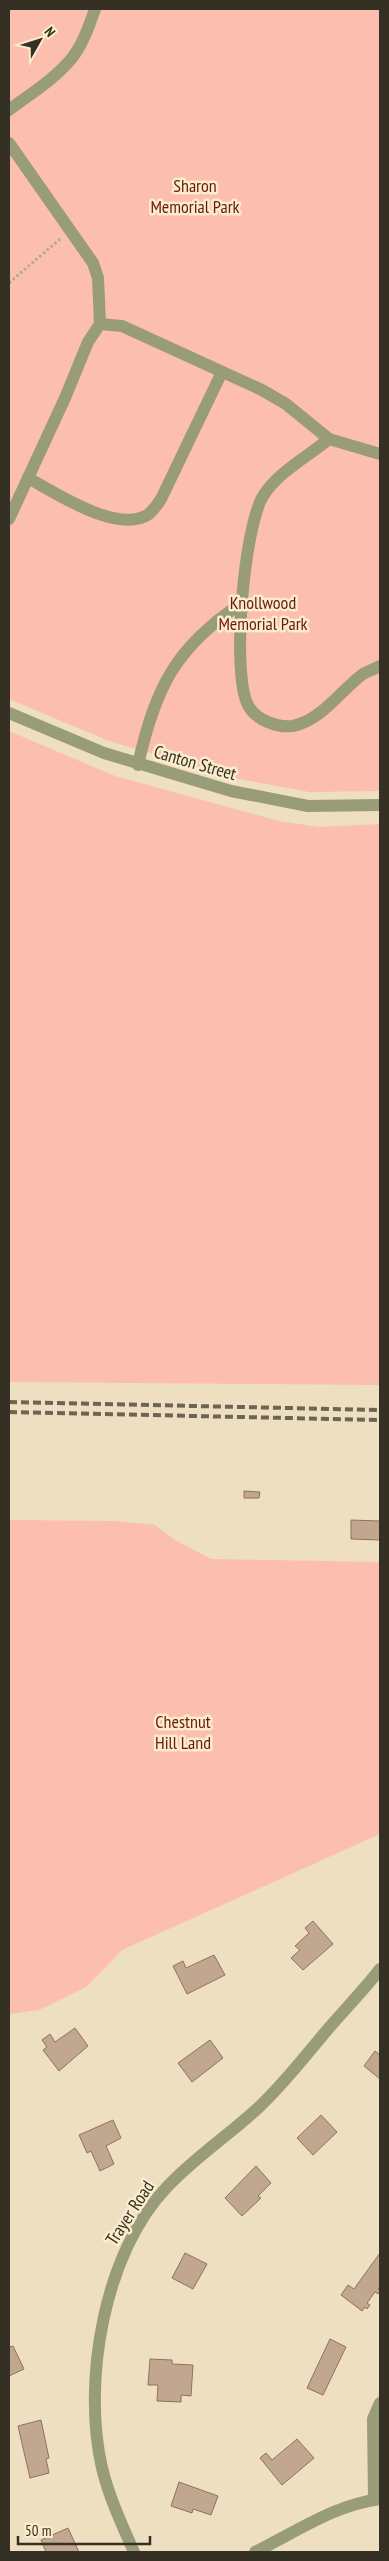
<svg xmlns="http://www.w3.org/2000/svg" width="389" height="2561" viewBox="0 0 389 2561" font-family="'PT Sans Narrow',sans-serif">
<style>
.green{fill:#fcbeae}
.building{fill:#c1a690;stroke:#8d735f}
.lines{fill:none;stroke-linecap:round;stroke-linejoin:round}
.path{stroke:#b4a98f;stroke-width:3;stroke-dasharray:2.5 2.5;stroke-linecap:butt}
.minor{stroke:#989c79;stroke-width:12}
.rail{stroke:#6c6553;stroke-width:4;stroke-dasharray:8 4;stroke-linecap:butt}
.labels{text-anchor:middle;stroke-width:5;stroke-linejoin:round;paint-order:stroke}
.park-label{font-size:18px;fill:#6a1c0a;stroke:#faeccc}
.street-label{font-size:18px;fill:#353024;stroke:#faeccc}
</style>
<rect width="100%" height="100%" fill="#eddfbf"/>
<g class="green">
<polygon points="9,9 380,9 380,791 309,792 234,778 109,741 9,699"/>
<polygon points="9,731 115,776 279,821 320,827 380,824 380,1385 9,1382"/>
<polygon points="9,1520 114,1521 155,1525 175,1540 211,1559 380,1562 380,1834 122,1950 86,1987 39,2010 9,2014"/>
</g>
<g class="building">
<polygon points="244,1491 260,1492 259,1498 244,1498"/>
<polygon points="351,1520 380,1521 380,1540 351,1539"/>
<polygon points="313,1921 333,1944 303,1970 291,1958 300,1950 295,1946 309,1933 305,1928"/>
<polygon points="214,1955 225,1975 187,1994 173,1966 183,1961 186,1968"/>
<polygon points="75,2028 88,2046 59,2071 43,2050 47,2047 42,2040 50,2034 55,2042"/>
<polygon points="210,2040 223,2058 192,2082 178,2063"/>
<polygon points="375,2051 379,2054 380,2052 380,2079 364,2066"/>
<polygon points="321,2115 337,2132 313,2155 297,2138"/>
<polygon points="113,2120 121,2138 106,2146 114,2164 100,2171 91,2151 87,2153 79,2135"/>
<polygon points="256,2166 271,2183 258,2196 261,2198 242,2216 225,2198"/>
<polygon points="185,2253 207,2264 193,2289 172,2278"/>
<polygon points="380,2253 380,2286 378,2289 380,2291 378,2294 375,2292 367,2303 370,2305 367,2309 365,2307 362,2311 341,2295 348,2285 354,2289"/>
<polygon points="330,2339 346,2347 323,2395 307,2388"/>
<polygon points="9,2345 10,2347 13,2346 24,2369 9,2376"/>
<polygon points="150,2359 172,2360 172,2364 193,2365 191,2396 181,2395 181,2402 157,2401 158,2385 148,2385"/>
<polygon points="41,2420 49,2458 46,2459 49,2473 30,2478 18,2426"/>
<polygon points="297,2439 314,2458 282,2485 260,2458 266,2453 272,2460"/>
<polygon points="179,2482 218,2496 211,2515 193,2509 192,2513 171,2506"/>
<polygon points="68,2528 79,2552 46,2552 41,2540"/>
</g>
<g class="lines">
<polyline class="path" points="9,283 60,239"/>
<g class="minor">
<path d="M9,110C30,94 55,79 72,58C83,44 89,26 95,9"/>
<polyline points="9,143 93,263 98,278 100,324 88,342 65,398 9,519"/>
<polyline points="100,324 122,326 262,390 286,404 329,439 380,454"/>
<path d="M329,439C307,457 278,472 263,496C244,528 231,672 248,705C255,720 278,728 293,726C322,720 341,690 363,674C368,671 375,669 380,666"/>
<path d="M28,478C56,493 118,535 149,514C153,510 158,504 161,499L222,372"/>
<polyline points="9,713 104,753 231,791 308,806 380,805"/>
<path d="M138,765C155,689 175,647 242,603"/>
<polyline points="374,2500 373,2419 380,2403"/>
<path d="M134,2552C122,2525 109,2497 102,2468C82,2382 104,2252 167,2187C194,2158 229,2135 258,2108C284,2084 305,2056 328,2029C345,2009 364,1990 380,1969"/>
<path d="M255,2552C296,2532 334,2505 380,2499"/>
</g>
<g class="rail">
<polyline points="9,1402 380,1410"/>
<polyline points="9,1412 380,1420"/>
</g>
</g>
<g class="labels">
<g class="park-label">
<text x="195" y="192">Sharon<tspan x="195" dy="21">Memorial Park</tspan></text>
<text x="263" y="609">Knollwood<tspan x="263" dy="21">Memorial Park</tspan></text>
<text x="183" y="1728">Chestnut<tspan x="183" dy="21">Hill Land</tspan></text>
</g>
<g class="street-label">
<text transform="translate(195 763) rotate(16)" y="6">Canton Street</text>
<text transform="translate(130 2213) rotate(-57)" y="6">Trayer Road</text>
</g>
</g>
<rect width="389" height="2561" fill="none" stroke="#353024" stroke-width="20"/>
<g transform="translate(40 40) rotate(51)" stroke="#faeccc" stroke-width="4" paint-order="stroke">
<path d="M0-4L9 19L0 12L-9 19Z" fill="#353024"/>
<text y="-8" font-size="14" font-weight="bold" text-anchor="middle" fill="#353024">N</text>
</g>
<path d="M18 2536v8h132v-8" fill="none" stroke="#353024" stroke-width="2.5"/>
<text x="25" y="2536" font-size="15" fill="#353024" stroke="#faeccc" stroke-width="4" paint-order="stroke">50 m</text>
</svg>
